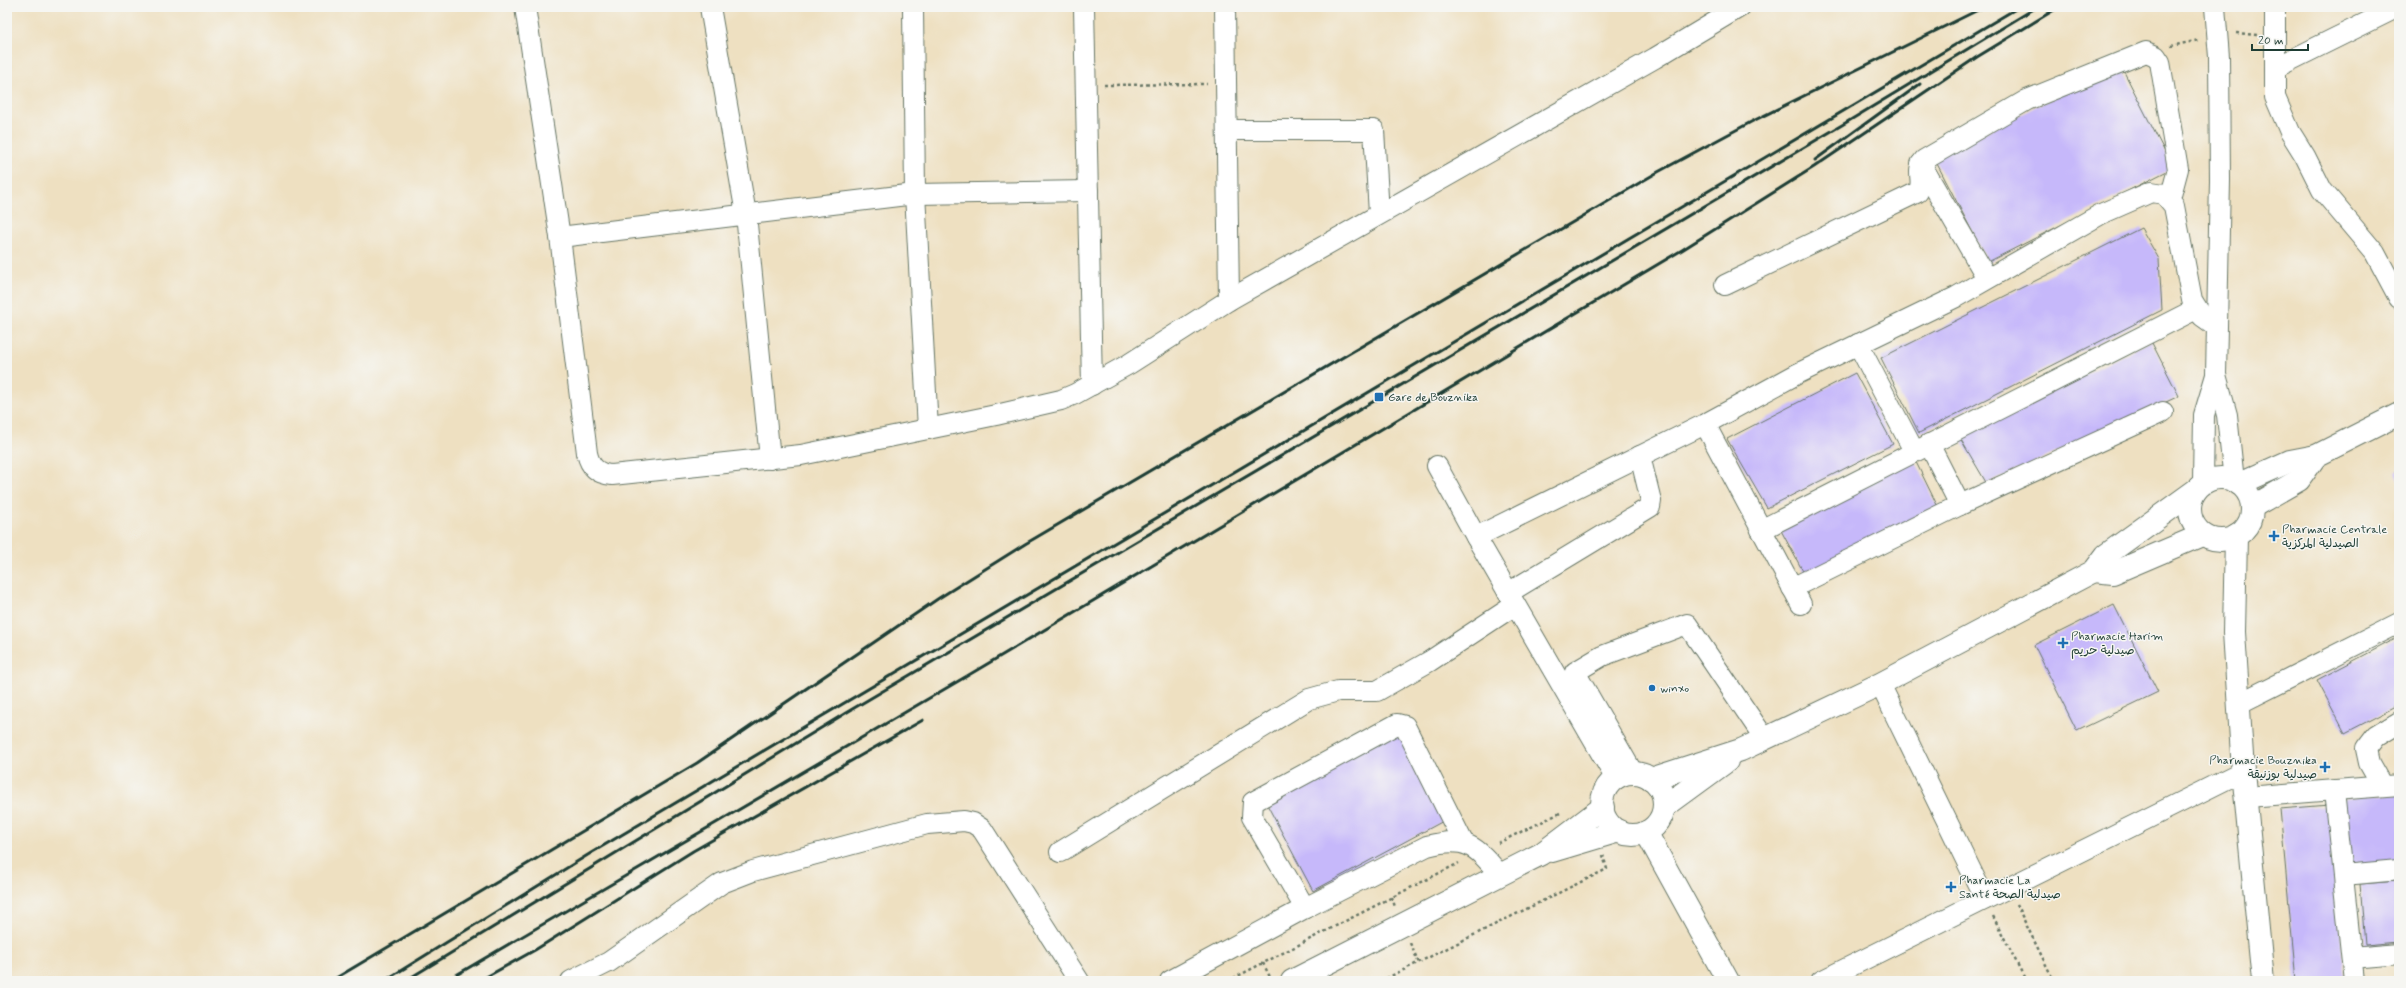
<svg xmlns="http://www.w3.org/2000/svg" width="2406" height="988" viewBox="0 0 2406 988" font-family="Mynerve,'Playpen Sans Arabic',sans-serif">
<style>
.building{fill:#c6b8fa}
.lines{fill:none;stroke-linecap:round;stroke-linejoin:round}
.minor-casing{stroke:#677665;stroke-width:22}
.major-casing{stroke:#677665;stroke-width:24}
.path{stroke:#677665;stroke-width:2.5;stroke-dasharray:3 3;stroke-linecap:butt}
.minor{stroke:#fff;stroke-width:20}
.major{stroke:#fff;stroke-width:22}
.rail{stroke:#1f3d34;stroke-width:3}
.poi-dot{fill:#1f6fb2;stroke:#f6f6f2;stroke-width:1.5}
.labels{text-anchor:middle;stroke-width:3;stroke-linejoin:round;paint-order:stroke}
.poi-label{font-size:12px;fill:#1f3d34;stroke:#f6f6f2;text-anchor:start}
</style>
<rect width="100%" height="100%" fill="#f6f6f2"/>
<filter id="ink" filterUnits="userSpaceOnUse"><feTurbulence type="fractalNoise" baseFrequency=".025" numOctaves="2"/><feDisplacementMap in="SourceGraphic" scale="8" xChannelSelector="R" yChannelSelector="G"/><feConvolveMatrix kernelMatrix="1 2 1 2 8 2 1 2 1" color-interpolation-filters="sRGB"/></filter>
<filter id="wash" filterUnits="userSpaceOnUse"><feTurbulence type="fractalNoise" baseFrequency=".012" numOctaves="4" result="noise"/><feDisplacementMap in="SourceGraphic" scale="16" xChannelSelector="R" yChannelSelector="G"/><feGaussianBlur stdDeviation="0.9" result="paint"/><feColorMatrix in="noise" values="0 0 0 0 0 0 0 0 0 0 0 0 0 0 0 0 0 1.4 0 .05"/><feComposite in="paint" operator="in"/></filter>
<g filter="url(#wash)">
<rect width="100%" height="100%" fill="#eee0c1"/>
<g id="blocks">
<g class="building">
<polygon points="2120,64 2173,168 1988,262 1934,158"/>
<polygon points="2141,228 2159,259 2162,310 1919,433 1881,358"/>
<polygon points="2151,341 2179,396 1987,484 1960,438"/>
<polygon points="1855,373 1893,444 1767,508 1727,439"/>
<polygon points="1914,458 1939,509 1805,575 1778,525"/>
<polygon points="2399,470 2399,481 2395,472"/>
<polygon points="2114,605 2158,692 2077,731 2034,645"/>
<polygon points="2399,637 2399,705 2345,733 2317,680"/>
<polygon points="1399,725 1449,818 1313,891 1263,797"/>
<polygon points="2399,794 2399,861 2347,866 2341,799"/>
<polygon points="2329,805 2345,981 2296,981 2280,809"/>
<polygon points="2399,881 2399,942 2365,945 2360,884"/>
</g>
</g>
</g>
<g filter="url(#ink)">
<use href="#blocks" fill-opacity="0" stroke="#677665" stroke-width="1"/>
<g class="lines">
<g class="minor-casing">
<g id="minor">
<path d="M525,7L560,237L587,453C590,467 597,474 612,475L801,455L996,415L1061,400L1075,394L1129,364L1229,300L1655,58L1740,7"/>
<polyline points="710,7 746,214 770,459"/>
<polyline points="913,7 915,194 928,429"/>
<polyline points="1084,7 1092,385"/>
<polyline points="1225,7 1229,300"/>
<polyline points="2275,7 2275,97 2290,132 2305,156 2322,190 2375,253 2399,298"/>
<polyline points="2275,68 2398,7"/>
<polyline points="1227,130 1374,130 1379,214"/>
<polyline points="1921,164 1987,278"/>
<polyline points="560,237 915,194 1088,191"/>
<path d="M1725,285L1918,192C1925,182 1915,172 1924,160L2027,100L2146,52L2156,56L2160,62L2178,169L2170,199"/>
<polyline points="1858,344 1914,451"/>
<polyline points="2216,375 2227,415 2234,481"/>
<polyline points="1705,424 1801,604"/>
<polyline points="1929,444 1960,505"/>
<polyline points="1437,466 1476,537 1616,779"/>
<polyline points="2203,483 2204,415 2216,375 2220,180 2219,57 2215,7"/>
<polyline points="1761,530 2196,309"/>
<polyline points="1476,537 1705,424 1797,374 1956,297 2101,214 2151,192 2164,194 2174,206 2192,300 2202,316 2216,326"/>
<polyline points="1792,588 1960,505 2163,412"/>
<polyline points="1508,593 1650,507 1651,501 1640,456"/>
<polyline points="1880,684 1985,899"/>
<polyline points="2238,704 2399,623"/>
<polyline points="1633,773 1575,672 1602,656 1687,624 1765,739"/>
<polyline points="2382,786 2369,763 2366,749 2376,736 2399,722"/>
<polyline points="2334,791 2354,981"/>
<polyline points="2247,797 2399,785"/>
<polyline points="1060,852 1309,699 1338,691 1377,691 1430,661 1515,605"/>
<polyline points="2344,875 2399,870"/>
<polyline points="1305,908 1252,817 1253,802 1397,724 1405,726 1463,842"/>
<polyline points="2352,958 2399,954"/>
<polyline points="571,981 609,962 722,883 753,871 927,824 964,821 973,823 982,829 1079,981"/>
<path d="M1170,981L1305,908L1427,846C1466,836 1475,845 1500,875"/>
<polyline points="1821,981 2243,771"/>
</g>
</g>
<g class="major-casing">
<g id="major">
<circle cx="2221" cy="509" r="31"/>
<polyline points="2239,484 2290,461 2316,456 2399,414"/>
<polyline points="2252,507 2299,480 2316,456"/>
<polyline points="2236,536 2234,632 2243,771 2263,981"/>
<polyline points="2094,571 2113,573 2202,535"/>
<circle cx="1633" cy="804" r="31"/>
<polyline points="1651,779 1741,750 1880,684 2094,571 2106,555 2196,490"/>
<polyline points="1664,807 1727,761"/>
<polyline points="1646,832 1728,981"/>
<polyline points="1552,851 1619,831"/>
<polyline points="1292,981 1541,854 1603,807"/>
</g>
</g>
<g class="path">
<polyline points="2236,33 2257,35"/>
<polyline points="2171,46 2199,40"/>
<polyline points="1104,85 1207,84"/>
<polyline points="1498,843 1560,813"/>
<polyline points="1392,897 1395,907"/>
<polyline points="2016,904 2054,981"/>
<polyline points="1993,916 2026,981"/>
<polyline points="1410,943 1419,963"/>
<polyline points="1263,963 1271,979"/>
<polyline points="1228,981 1459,863"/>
<polyline points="1381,981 1607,869 1603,855"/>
</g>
<use href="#minor" class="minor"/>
<use href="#major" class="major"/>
<g class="rail">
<polyline points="1815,160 1920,84"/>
<polyline points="331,981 697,763 939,598 1025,544 1658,172 1751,122 1984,7"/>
<polyline points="384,981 591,853 2019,7"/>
<polyline points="405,981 849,711 1847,122 2037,7"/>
<polyline points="446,981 967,676 1682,250 1814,167 1977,57 2059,7"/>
<polyline points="479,981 535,950 693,851 923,720"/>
</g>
</g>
</g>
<g class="poi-dot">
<rect x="1374" y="392" width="10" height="10" rx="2"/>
<path d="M2272 530h4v4h4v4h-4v4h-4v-4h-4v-4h4z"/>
<path d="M2061 637h4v4h4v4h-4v4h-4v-4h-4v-4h4z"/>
<circle cx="1652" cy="688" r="4"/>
<path d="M2323 761h4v4h4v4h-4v4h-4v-4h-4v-4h4z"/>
<path d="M1949 881h4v4h4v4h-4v4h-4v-4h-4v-4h4z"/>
</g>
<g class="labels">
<g class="poi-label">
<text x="1388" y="401">Gare de Bouznika</text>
<text x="2282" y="533">Pharmacie Centrale<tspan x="2282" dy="14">الصيدلية المركزية</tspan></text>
<text x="2071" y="640">Pharmacie Harim<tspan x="2071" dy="14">صيدلية حريم</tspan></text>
<text x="1660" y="692">winxo</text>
<text x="2317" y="764" text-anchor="end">Pharmacie Bouznika<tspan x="2317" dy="14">صيدلية بوزنيقة</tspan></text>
<text x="1959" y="884">Pharmacie La<tspan x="1959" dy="14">Santé صيدلية الصحة</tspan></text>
</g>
</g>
<rect width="2406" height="988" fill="none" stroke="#f6f6f2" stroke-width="24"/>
<path d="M2252 44v6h56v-6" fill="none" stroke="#1f3d34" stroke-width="2"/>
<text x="2258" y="44" font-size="12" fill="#1f3d34" stroke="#f6f6f2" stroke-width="3" paint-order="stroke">20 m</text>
</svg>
